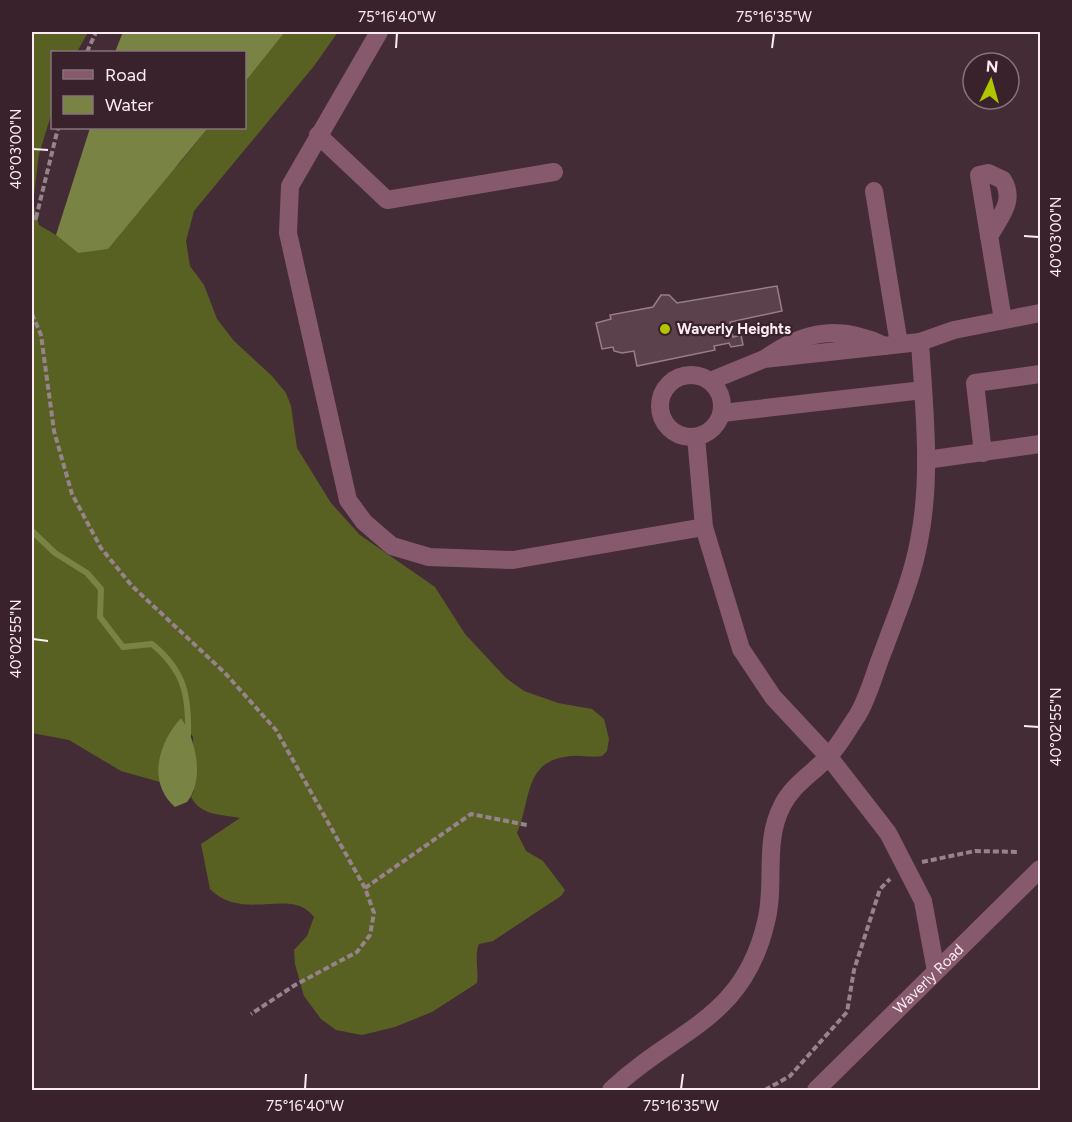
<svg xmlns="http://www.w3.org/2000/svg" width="1072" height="1122" viewBox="0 0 1072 1122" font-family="Figtree,sans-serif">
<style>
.forest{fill:#586122}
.water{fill:#788344}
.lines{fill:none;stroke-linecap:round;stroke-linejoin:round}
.stream{stroke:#788344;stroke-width:6}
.building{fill:#5a414b;stroke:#997d88;stroke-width:1.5}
.path{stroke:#97838b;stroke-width:4;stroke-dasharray:6 3;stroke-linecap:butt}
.minor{stroke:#87596c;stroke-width:18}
.ticks{fill:none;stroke:#fcecf2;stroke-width:2}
.poi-dot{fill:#b1c500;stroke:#39222c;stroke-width:2}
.labels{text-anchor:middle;stroke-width:4.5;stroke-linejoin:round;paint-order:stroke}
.poi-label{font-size:15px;font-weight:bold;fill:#fcecf2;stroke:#39222c;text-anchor:start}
.street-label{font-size:15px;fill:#fcecf2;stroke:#39222c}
.neatline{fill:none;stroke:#fcecf2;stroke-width:2}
.ticks-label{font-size:15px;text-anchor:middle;fill:#fcecf2}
</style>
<rect width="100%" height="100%" fill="#442c36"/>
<path class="forest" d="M32,32H88L77,52H52V112L39,154L33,203L39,225L56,235L78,253L179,164L208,128H244L245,82L285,32H338L314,66L194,211L186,241L190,266L204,285L217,319L234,341L272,376L286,393L291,406L297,448L331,503L360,535L435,587L465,634L506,678L524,691L558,703L592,709L604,719L609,739L607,751L602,756C592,758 583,755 573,756C523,759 532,798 517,833L526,851L543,861L565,890L561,896L493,941L479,944C474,955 479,971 477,983L432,1012L395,1027L362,1035L336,1030L321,1019L304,996L295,964L294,950L307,936L314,917C291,886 244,923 210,889L201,844L240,818C221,814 201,816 191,797L194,791L193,737L181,718C163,737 157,757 160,782L121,771L69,740L32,733Z"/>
<g class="water">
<polygon points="123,32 285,32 245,82 244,52 115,52"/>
<polygon points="90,128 208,128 108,249 78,253 56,235"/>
<path d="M181,718C196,739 205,780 187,802L175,807C147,783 158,742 181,718Z"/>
</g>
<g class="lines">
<path class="stream" d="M32,531L55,553L87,573L101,589L100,617L123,647L152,644C185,671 189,696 188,736"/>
</g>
<polygon class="building" points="777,286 782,311 730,322 733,337 741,335 743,345 731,347 729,343 714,346 715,350 637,366 634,351 622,353 614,351 613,347 602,349 596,323 611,319 610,315 653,307 661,295 669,295 677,303"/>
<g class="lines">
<g class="path">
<polyline points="87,52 96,32"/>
<polyline points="32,217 36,218 32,222"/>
<polyline points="36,218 58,128"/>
<polyline points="32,314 41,335 54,431 72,494 101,548 132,586 225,673 276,730 365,888 374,913 370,935 357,952 295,985 251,1014"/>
<polyline points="922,862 975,851 1019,852"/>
<polyline points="365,888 471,814 527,825"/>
<polyline points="765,1090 790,1076 847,1012 854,970 880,889 890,879"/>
</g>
<g class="minor">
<polyline points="379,32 290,186 288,233 348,500 364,522 392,546 429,557 513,560 704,527"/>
<polyline points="318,135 387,200 554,172"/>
<polyline points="874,191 899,344"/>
<path d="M989,237C999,217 1016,202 1003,180L988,173L979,175L1003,320"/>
<path d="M766,358C805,330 841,325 885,346"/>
<circle cx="691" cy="406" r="31"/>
<polyline points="710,381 764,359 920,342"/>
<polyline points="722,413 923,390"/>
<polyline points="696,437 704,527 741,649 773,697 829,757 888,833 923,901 936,971"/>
<polyline points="983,453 975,383 1040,374"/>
<polyline points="926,460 1040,444"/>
<path d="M611,1090C675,1029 743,1021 766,922C776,883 763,843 782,806C792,785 812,774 828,757C839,746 848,729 857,716C869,697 875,670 884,649C897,613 912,579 919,541C932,476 924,408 920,342L954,330L1040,313"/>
<path id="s1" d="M816,1090L1040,869"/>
</g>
</g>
<path class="ticks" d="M396,48L397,33M772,48L774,33M33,149L48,150M1024,236L1039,237M33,639L48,641M1024,726L1039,727M305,1089L306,1074M681,1089L683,1074"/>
<circle class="poi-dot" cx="665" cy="329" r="6"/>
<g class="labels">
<g class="poi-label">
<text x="677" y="334">Waverly Heights</text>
</g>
<g class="street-label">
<text dy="5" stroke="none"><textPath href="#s1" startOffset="158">Waverly Road</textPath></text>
</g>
</g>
<rect width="1072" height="1122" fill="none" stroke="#39222c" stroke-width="66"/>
<rect x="51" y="51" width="195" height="78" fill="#39222c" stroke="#87737b" stroke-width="1.5"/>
<rect x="63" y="70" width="30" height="9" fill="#87596c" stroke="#87737b" stroke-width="1.5"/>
<text x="105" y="81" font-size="18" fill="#fcecf2">Road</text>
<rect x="63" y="96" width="30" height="18" fill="#788344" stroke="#87737b" stroke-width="1.5"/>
<text x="105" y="111" font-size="18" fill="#fcecf2">Water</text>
<g transform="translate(991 81) rotate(5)"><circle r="28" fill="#39222c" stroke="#87737b" stroke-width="1.5"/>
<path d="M0-4.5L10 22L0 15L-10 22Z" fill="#b1c500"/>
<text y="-9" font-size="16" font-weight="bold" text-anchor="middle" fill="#fcecf2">N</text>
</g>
<rect x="33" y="33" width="1006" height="1056" class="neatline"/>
<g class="ticks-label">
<text x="397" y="22">75°16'40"W</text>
<text x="774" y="22">75°16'35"W</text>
<text transform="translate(16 149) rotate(-90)" y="5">40°03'00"N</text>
<text transform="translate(1056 237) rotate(-90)" y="5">40°03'00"N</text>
<text transform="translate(16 639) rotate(-90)" y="5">40°02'55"N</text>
<text transform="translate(1056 727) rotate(-90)" y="5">40°02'55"N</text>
<text x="305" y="1111">75°16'40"W</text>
<text x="681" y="1111">75°16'35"W</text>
</g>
</svg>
